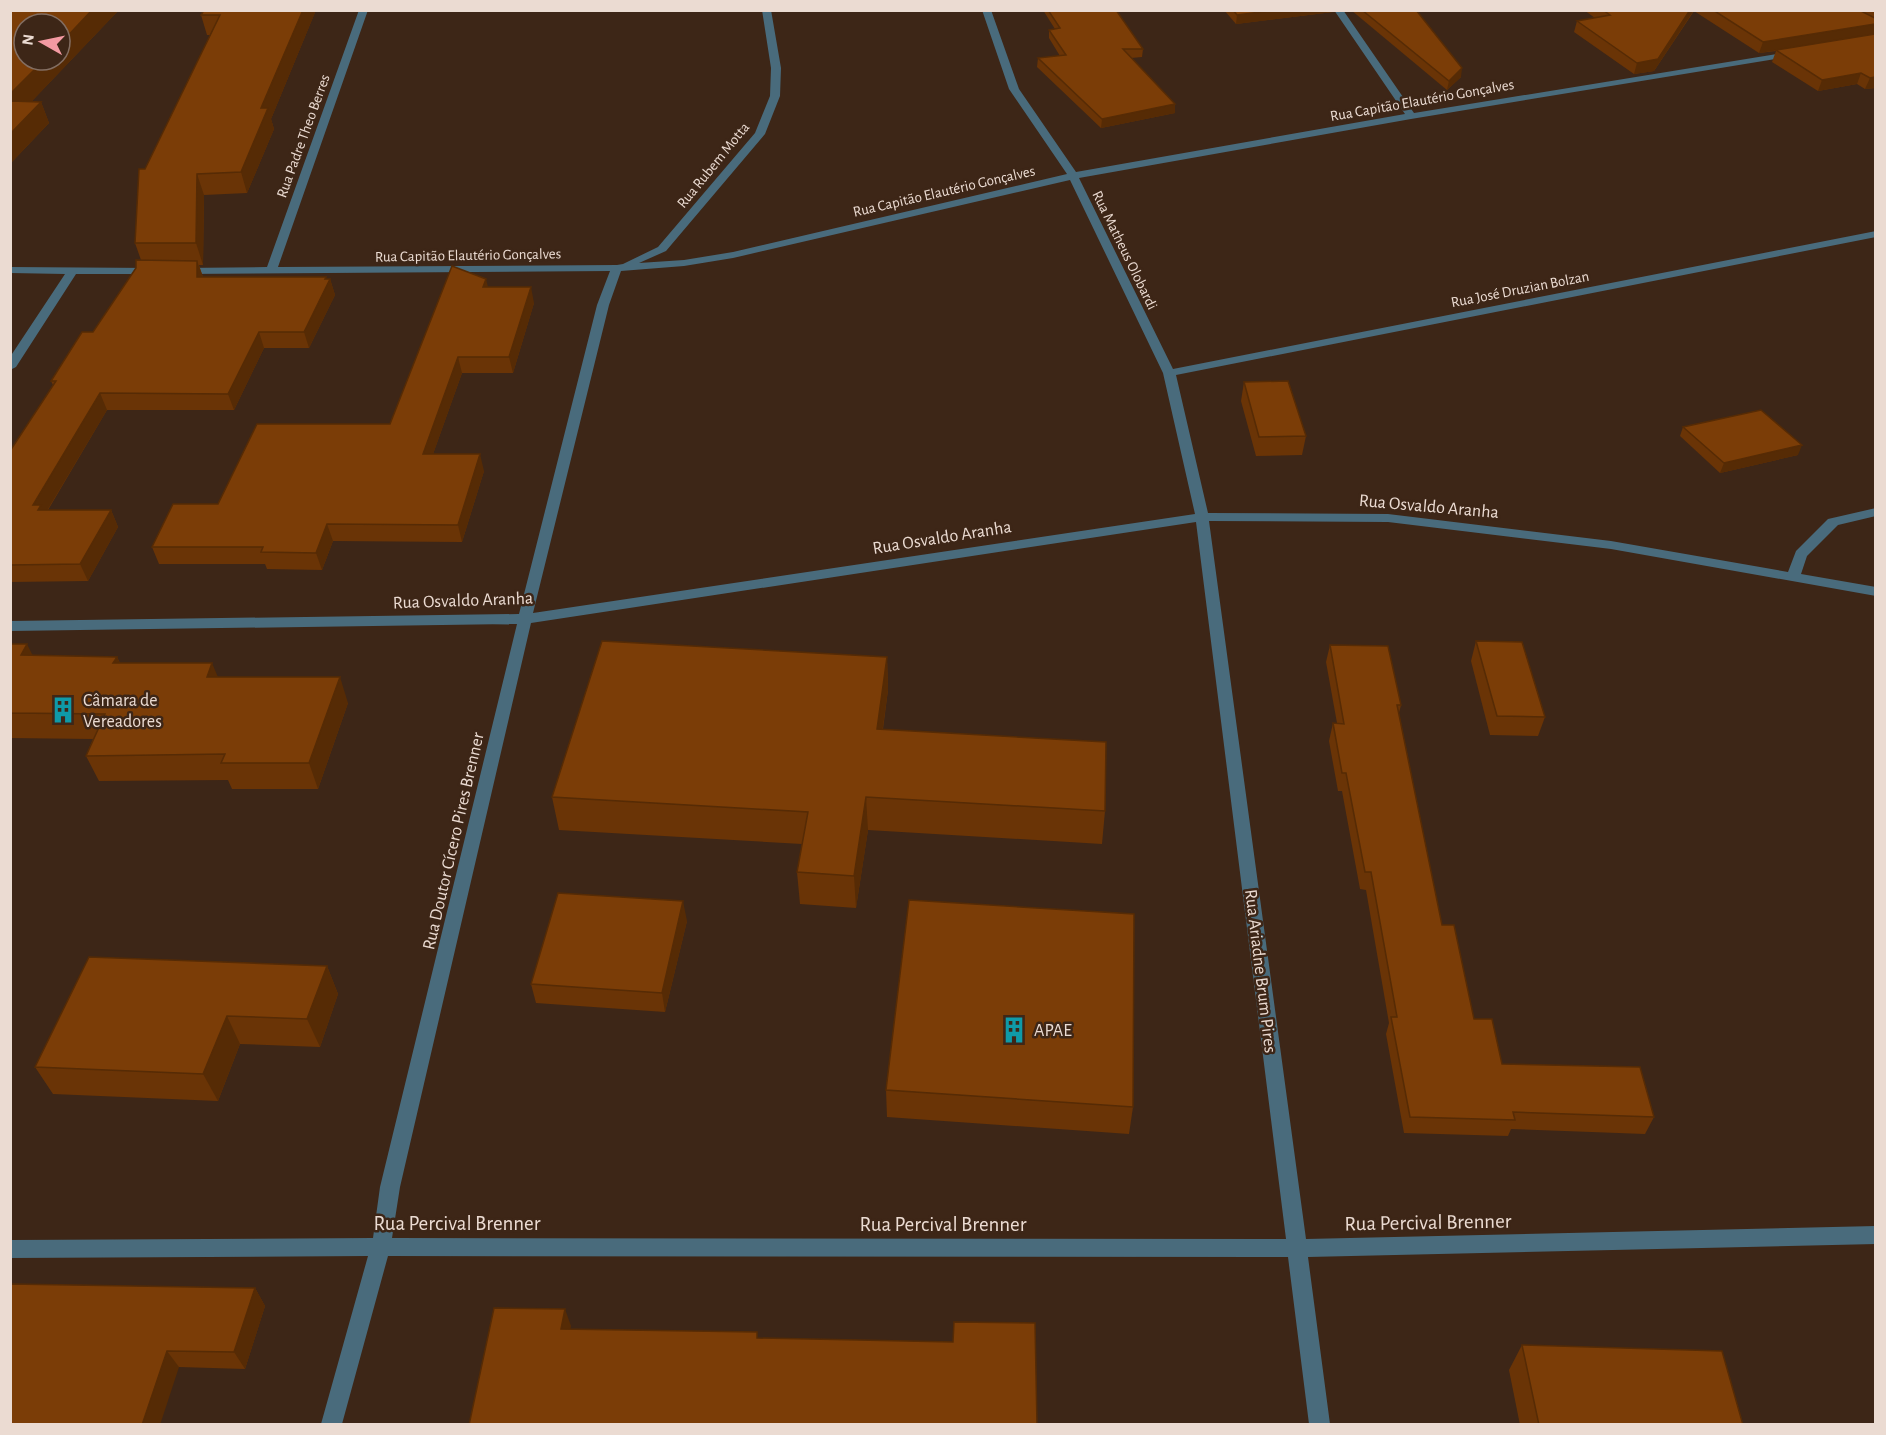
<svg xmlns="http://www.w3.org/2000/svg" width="1886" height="1435" viewBox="0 0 1886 1435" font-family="'Alegreya Sans',sans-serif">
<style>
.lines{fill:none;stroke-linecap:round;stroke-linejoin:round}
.minor{fill:#496b7c;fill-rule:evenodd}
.wall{fill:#6a3406}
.shaded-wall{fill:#562b05}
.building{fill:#7b3d07;stroke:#562b05;stroke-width:1.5}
.labels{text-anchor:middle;stroke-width:5;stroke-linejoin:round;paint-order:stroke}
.far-street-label{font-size:15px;fill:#ebdbd2;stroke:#3d2617}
.street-label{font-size:18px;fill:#ebdbd2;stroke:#3d2617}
.poi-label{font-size:18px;fill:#ebdbd2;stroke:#3d2617;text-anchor:start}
.near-street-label{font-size:21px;fill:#ebdbd2;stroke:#3d2617}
</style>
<rect width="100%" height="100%" fill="#3d2617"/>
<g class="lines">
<g class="minor">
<path d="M359,10H368L278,267L617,265L623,264L658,247L755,133L770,96L771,68L762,10H771L781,68L780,96L765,134L666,251L639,263L684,260L733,252L1067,174L1009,89L982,10H991L1019,89L1076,172L1405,114L1334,10H1343L1414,113L1796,51V55L1793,56L1411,119L1079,178L1173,369L1876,231V237L1176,375L1208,513L1388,514L1611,541L1788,572L1796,551L1828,519L1876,508V516L1838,525L1807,556L1801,574L1876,587V596L1611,549L1388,522L1209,521L1306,1239L1876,1226V1244L1308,1257L1330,1424H1309L1288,1257L388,1256L342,1424H321L368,1256L10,1258V1240L373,1238L380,1187L517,624L10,631V621L519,614L597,305L610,271L181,274L175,271L181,268L267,267ZM1070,180L1163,373L1195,514L533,613L609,305L621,271L684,266L733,258ZM1196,522L1286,1239L392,1238L400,1187L531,623Z"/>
<polygon points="10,267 154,268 160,271 154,274 76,274 16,367 10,370 10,357 65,274 10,273"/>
</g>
</g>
<g class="wall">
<polygon points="10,10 316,10 271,119 274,129 247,193 204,195 203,265 199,265 203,277 326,277 326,279 330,279 335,295 309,348 264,348 234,410 107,410 48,510 111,510 118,527 88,581 10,582 10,451 53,385 51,381 93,332 141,260 135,243 210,35 207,35 201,15 203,12 117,12 31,102 41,102 49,123 10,164"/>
<polygon points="1043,10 1116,10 1143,49 1142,57 1131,58 1175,113 1101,128 1037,67 1038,58 1060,56 1049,38 1049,30 1055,29"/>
<polygon points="1224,10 1333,10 1333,12 1236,24"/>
<polygon points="1351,10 1416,10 1461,77 1447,90"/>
<polygon points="1584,10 1875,10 1875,88 1865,89 1857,84 1818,91 1772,62 1776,51 1759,53 1694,11 1654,71 1634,74 1574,32 1577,21 1595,18"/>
<polygon points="488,287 534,303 513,373 462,373 433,454 484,471 462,542 333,541 322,570 267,569 265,564 159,564 152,547 390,424"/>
<polygon points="1244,382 1306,436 1302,455 1256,456 1241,401"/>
<polygon points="1683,427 1798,455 1720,473 1680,436"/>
<polygon points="1476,641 1545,717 1538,736 1490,735 1471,661"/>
<polygon points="10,644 33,656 117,657 120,663 218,677 348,703 318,789 232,789 228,780 99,781 86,756 93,739 10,738"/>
<polygon points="1330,645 1401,705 1399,713 1442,925 1474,1019 1502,1064 1654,1117 1645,1134 1511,1129 1508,1136 1404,1133 1386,1034 1389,1023 1366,890 1360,889 1342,791 1338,791 1329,741 1333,723 1337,723 1326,662"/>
<polygon points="887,657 888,690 883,729 1105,811 1102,844 868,830 856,908 800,904 797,872 802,844 559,830 552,797"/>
<polygon points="687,921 665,1012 536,1003 531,984"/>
<polygon points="327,966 338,994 320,1047 240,1044 218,1101 53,1094 35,1067"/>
<polygon points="886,1090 1133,1107 1129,1134 887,1117"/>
<polygon points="255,1288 265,1306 245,1369 179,1367 10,1425"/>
<polygon points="1522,1345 1743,1425 1520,1425 1509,1370"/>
</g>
<g class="shaded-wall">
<polygon points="92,10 117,10 117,12 12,122 10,118 10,94 44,60 60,60 60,44"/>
<polygon points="303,10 316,10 271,119 274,129 247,193 241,172 261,108"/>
<polygon points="1276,10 1333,10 1333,12 1236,24 1237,15"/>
<polygon points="1690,10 1694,10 1654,71 1634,74 1637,63"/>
<polygon points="1875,24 1875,35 1759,53 1763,42"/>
<polygon points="1462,68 1461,77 1447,90 1449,81"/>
<polygon points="1861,73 1857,84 1818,91 1822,80"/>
<polygon points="1875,77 1875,88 1865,89 1870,78"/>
<polygon points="41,102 49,123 10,164 10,134"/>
<polygon points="1175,104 1175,113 1101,128 1102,119"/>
<polygon points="197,174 204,195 203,265 196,243"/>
<polygon points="197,261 203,277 203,294 197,277"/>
<polygon points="326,277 328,284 330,279 335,295 309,348 304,332"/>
<polygon points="486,279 490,295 483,287"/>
<polygon points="531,287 534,303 513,373 509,357"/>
<polygon points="259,332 264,348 234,410 228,394"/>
<polygon points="458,357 462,373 427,471 423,454"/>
<polygon points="100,393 107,410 45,514 49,522 33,505"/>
<polygon points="1802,445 1798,455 1720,473 1724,463"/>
<polygon points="480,454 484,471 462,542 458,525"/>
<polygon points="111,510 118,527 88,581 80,564"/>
<polygon points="327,524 333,541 322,570 316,553"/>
<polygon points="27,644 40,670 21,655"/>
<polygon points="117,657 129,682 113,663"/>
<polygon points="887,657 888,690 878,762 877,729"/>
<polygon points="212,663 223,689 207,677"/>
<polygon points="340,677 348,703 318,789 309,763"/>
<polygon points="866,797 868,830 856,908 854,876"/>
<polygon points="683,901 687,921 665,1012 662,993"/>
<polygon points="327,966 338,994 320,1047 307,1019"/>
<polygon points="227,1016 240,1044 218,1101 203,1074"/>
<polygon points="255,1288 265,1306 245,1369 234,1352"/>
<polygon points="565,1309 571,1326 567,1346 561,1329"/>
<polygon points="167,1351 179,1367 160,1425 142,1425"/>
</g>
<g class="building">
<polygon points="10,10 92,10 60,44 60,24 24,24 24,60 44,60 10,94"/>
<polygon points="204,10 303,10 261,108 268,108 241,172 197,174 196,243 135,243 139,169 145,169 220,15 201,15"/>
<polygon points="1048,10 1116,10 1143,49 1123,49 1175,104 1102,119 1038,58 1066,55 1049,30 1060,28"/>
<polygon points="1233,10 1276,10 1237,15"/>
<polygon points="1362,10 1416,10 1462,68 1449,81"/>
<polygon points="1603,10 1690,10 1658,59 1637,63 1577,21 1610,15"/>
<polygon points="1713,10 1859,10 1875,18 1875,24 1763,42"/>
<polygon points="1875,34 1875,77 1870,78 1861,73 1822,80 1776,50"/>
<polygon points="10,101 41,102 10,134"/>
<polygon points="136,260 197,261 197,277 326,277 325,279 330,279 304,332 259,332 228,394 100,393 33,505 41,505 38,510 111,510 80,564 10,565 10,451 56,381 51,381 82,332 93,332 136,268"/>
<polygon points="452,266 486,279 483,287 531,287 509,357 458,357 423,454 480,454 458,525 327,524 316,553 261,552 263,547 152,547 173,504 218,504 257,424 390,424"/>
<polygon points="1288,381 1306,436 1259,437 1244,382"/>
<polygon points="1761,410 1802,445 1724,463 1683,427"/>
<polygon points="602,641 887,657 877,729 1106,742 1105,811 866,797 854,876 797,872 808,812 552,797"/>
<polygon points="1476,641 1522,642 1545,717 1497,716"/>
<polygon points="10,644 27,644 21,655 117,657 113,663 212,663 207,677 340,677 309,763 221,763 225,754 86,756 105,714 10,713"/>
<polygon points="1330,645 1388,646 1401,705 1397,705 1442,925 1454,925 1474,1019 1492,1019 1502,1064 1640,1067 1654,1117 1513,1112 1515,1120 1410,1117 1391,1017 1397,1017 1371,872 1365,872 1346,773 1342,773 1333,723 1344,724"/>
<polygon points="558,893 683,901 662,993 531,984"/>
<polygon points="909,900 1134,914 1133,1107 886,1090"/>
<polygon points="89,957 327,966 307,1019 227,1016 203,1074 35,1067"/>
<polygon points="10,1284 255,1288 234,1352 167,1351 142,1425 10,1425"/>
<polygon points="494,1308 565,1309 561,1329 757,1332 757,1338 953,1342 954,1322 1035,1323 1037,1425 469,1425"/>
<polygon points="1522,1345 1722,1351 1743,1425 1539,1425"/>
</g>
<defs>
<g id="building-bare" transform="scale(2.07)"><path d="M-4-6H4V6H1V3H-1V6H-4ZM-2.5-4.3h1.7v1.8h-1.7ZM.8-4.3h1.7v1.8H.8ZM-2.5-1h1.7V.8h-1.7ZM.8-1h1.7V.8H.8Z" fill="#0f9aa8" stroke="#3d2617" stroke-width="2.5" paint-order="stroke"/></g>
</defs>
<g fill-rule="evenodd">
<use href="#building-bare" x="63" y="710"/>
<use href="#building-bare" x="1014" y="1030"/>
</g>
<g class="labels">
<g class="far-street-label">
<text transform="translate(1422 100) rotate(-10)" y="5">Rua Capitão Elautério Gonçalves</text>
<text transform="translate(303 136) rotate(-70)" y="5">Rua Padre Theo Berres</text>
<text transform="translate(713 165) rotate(-51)" y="5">Rua Rubem Motta</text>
<text transform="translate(944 191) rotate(-13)" y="5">Rua Capitão Elautério Gonçalves</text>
<text transform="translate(1125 250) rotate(64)" y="5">Rua Matheus Olobardi</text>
<text transform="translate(468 255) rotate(-1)" y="5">Rua Capitão Elautério Gonçalves</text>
<text transform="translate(1520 289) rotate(-11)" y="5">Rua José Druzian Bolzan</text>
</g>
<g class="street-label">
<text transform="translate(1429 506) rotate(5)" y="6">Rua Osvaldo Aranha</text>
<text transform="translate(942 537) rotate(-9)" y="6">Rua Osvaldo Aranha</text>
<text transform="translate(463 600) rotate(-2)" y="6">Rua Osvaldo Aranha</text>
<text transform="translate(453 841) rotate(-77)" y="6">Rua Doutor Cícero Pires Brenner</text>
<text transform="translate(1261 971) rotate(83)" y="6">Rua Ariadne Brum Pires</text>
</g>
<g class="poi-label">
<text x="83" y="706">Câmara de<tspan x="83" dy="21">Vereadores</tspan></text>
<text x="1034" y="1036">APAE</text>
</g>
<g class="near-street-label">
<text transform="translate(1428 1222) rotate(-1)" y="7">Rua Percival Brenner</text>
<text x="457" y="1230">Rua Percival Brenner</text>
<text x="943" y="1231">Rua Percival Brenner</text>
</g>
</g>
<rect width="1886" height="1435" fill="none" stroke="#ebdbd2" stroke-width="24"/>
<g transform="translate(42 42) rotate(279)"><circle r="28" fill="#3d2617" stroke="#836e62" stroke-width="1.5"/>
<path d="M0-4.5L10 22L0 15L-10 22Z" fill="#f49aa2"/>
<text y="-9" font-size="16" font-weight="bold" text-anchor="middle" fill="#ebdbd2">N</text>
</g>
</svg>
